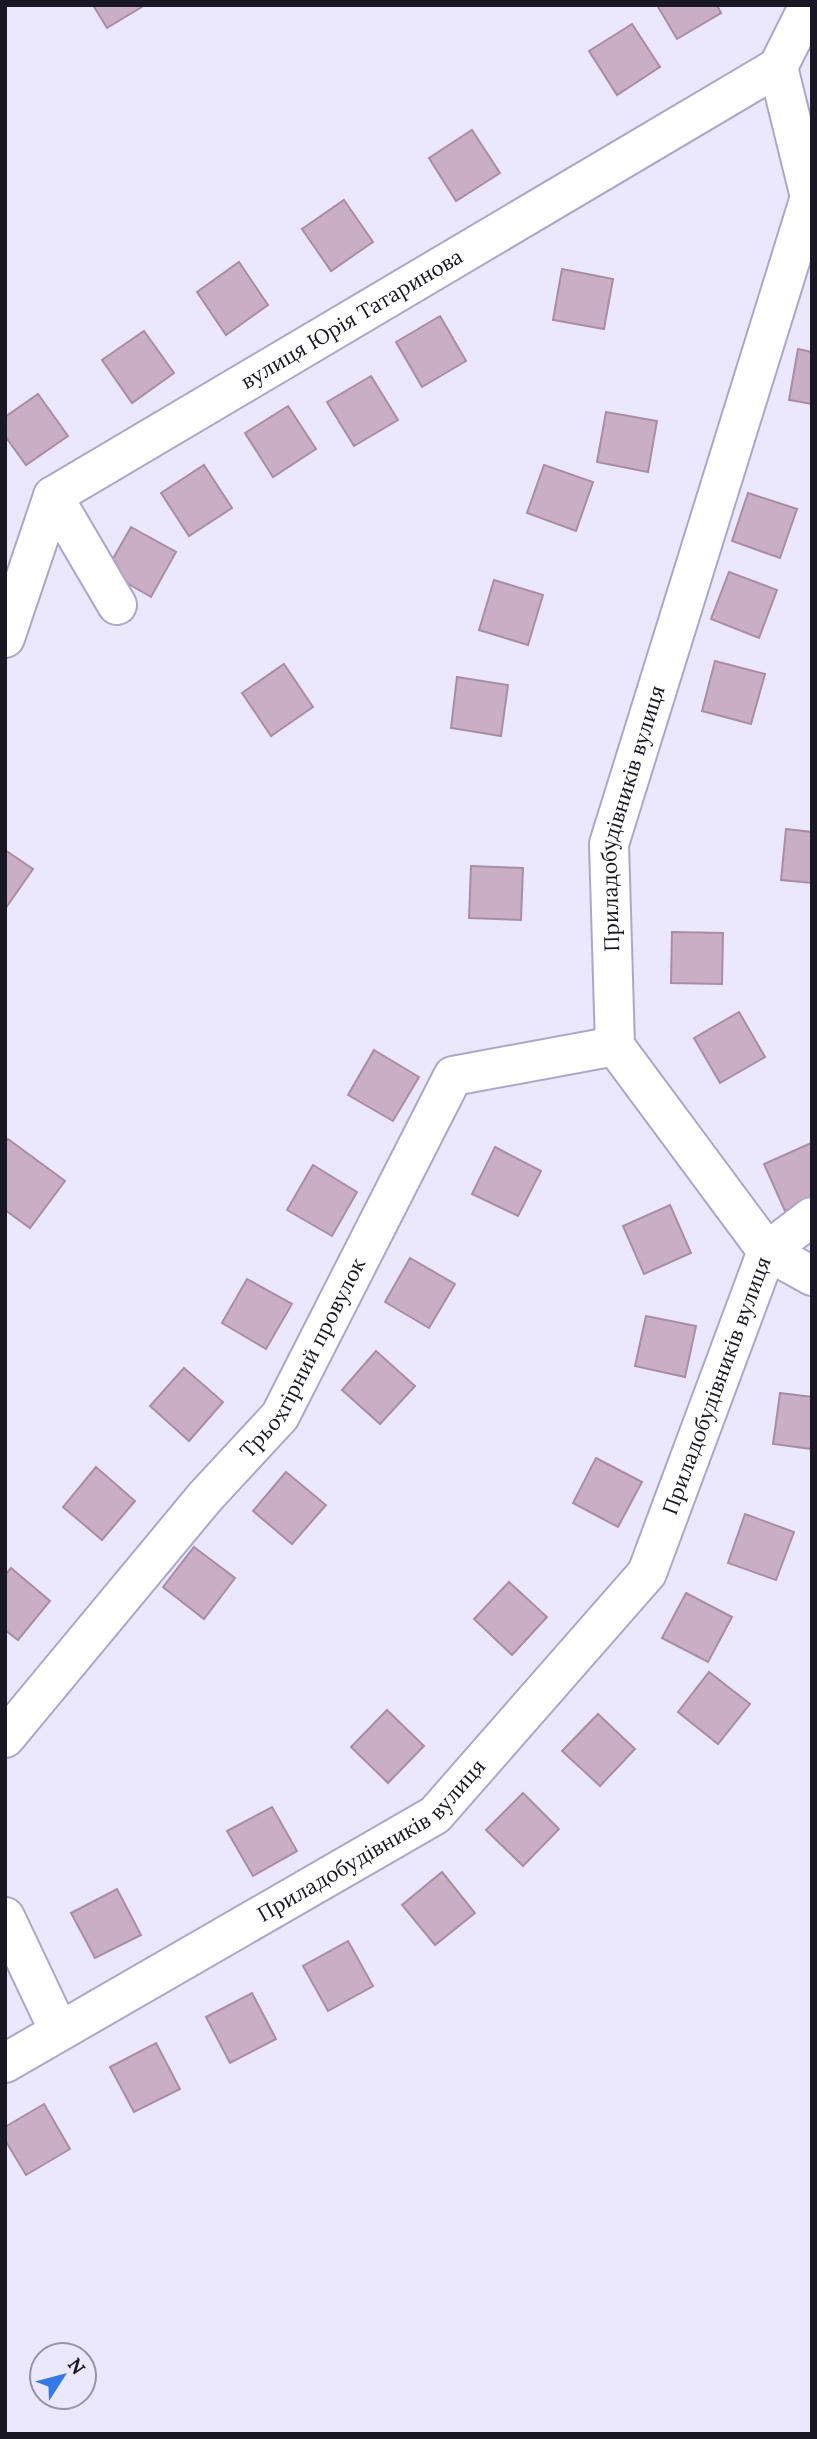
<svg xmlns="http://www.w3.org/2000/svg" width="817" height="2439" viewBox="0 0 817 2439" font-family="Lora,serif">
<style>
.building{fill:#caaec6;stroke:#a88da5;stroke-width:2}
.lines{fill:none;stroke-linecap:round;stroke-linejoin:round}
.minor-casing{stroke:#aca7c8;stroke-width:42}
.minor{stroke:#fff;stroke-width:38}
.labels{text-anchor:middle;stroke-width:7;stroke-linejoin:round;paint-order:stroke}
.street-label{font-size:21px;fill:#191723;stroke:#ebe8fd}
</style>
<rect width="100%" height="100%" fill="#ebe8fd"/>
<g class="building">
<polygon points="93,5 145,5 107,28"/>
<polygon points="657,5 717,5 721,13 677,39"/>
<polygon points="632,24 660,67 617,95 589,51"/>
<polygon points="472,130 500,173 456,201 429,158"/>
<polygon points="344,200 373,242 331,271 302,229"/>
<polygon points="239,262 268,305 226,335 197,292"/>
<polygon points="562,269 613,279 604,329 553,320"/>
<polygon points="440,316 466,361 422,387 396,342"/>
<polygon points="144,331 174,373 132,403 102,360"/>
<polygon points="798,349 812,352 812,404 789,400"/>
<polygon points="371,376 398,420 354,446 327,402"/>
<polygon points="38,394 68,436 26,465 5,436 5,417"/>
<polygon points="288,406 316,449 273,477 245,433"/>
<polygon points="606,412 657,421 648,472 597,462"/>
<polygon points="204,465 232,508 189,536 161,493"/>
<polygon points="544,465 593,482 576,531 527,513"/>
<polygon points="748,493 797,509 780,558 732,541"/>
<polygon points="131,527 176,552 151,597 106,571"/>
<polygon points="729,572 777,590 759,638 711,619"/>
<polygon points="494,580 543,595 528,645 479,630"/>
<polygon points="715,661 765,674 751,724 702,711"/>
<polygon points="284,664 313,707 271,736 242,693"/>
<polygon points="457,677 508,685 501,736 451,728"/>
<polygon points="786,829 812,832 812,883 781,880"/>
<polygon points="5,850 33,869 5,909"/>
<polygon points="471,866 523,868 521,920 469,918"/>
<polygon points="672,932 723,933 722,984 671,983"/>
<polygon points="739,1012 765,1057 720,1083 694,1038"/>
<polygon points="374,1050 419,1077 393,1121 348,1095"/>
<polygon points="8,1139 65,1181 30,1228 5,1210 5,1142"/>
<polygon points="811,1143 812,1199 785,1211 764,1164"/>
<polygon points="495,1147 541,1171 518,1216 472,1194"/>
<polygon points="313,1165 357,1192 332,1236 287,1210"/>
<polygon points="670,1205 691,1253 644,1274 623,1226"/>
<polygon points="410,1258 455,1284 429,1328 385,1302"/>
<polygon points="247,1279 292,1304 266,1349 222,1323"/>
<polygon points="646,1316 696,1326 685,1377 635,1366"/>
<polygon points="376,1351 415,1386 380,1424 342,1390"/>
<polygon points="184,1368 223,1402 189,1441 150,1406"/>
<polygon points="780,1393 812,1397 812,1449 773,1444"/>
<polygon points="596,1458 642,1482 618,1527 573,1503"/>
<polygon points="96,1467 135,1501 102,1540 63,1507"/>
<polygon points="286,1472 326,1505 292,1544 253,1511"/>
<polygon points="745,1514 794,1532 776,1580 728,1563"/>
<polygon points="194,1547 235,1578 204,1619 163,1587"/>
<polygon points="11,1568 50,1601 18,1640 5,1630 5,1575"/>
<polygon points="509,1582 547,1617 512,1655 474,1619"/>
<polygon points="686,1593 732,1617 708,1662 662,1638"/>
<polygon points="709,1672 750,1704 718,1744 678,1712"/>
<polygon points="387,1710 424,1746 388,1783 351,1747"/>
<polygon points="598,1714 635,1749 600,1786 562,1751"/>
<polygon points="523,1793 559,1829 523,1866 486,1830"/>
<polygon points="272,1807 297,1851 253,1876 227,1831"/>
<polygon points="442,1872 475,1913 435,1945 402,1905"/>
<polygon points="117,1889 141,1935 95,1958 71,1913"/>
<polygon points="348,1941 373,1986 328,2011 303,1966"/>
<polygon points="252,1993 276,2039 230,2063 206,2017"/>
<polygon points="156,2043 180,2089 134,2112 110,2067"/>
<polygon points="44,2104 70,2149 26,2175 5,2140 5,2127"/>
</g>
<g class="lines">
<g class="minor-casing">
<g id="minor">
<polyline points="53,496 117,605"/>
<path id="s1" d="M5,638L53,496L778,67"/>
<polyline points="812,1217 767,1251 812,1276"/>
<path id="s2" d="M5,1738L205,1497L280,1416L453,1076L615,1046"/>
<polyline points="5,1917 59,2031"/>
<path id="s3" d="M5,2063L435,1815L647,1573L767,1251L615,1046L609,844L810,197L778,67L809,5"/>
</g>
</g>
<use href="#minor" class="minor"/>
</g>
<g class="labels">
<g class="street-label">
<text dy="7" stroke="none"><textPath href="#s1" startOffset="497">вулиця Юрія Татаринова</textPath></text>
<text dy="7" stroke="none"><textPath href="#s3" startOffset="1648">Приладобудівників вулиця</textPath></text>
<text dy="7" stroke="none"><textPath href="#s2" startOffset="485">Трьохгірний провулок</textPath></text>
<text dy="7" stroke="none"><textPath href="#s3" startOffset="1018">Приладобудівників вулиця</textPath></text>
<text dy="7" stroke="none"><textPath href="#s3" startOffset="430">Приладобудівників вулиця</textPath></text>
</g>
</g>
<rect width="817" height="2439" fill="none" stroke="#191723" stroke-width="14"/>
<g transform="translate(63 2376) rotate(54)"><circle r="33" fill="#ebe8fd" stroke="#9794a6" stroke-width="2"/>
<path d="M0-5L12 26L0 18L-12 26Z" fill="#3579e6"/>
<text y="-10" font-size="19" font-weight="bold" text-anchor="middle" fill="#191723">N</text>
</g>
</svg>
